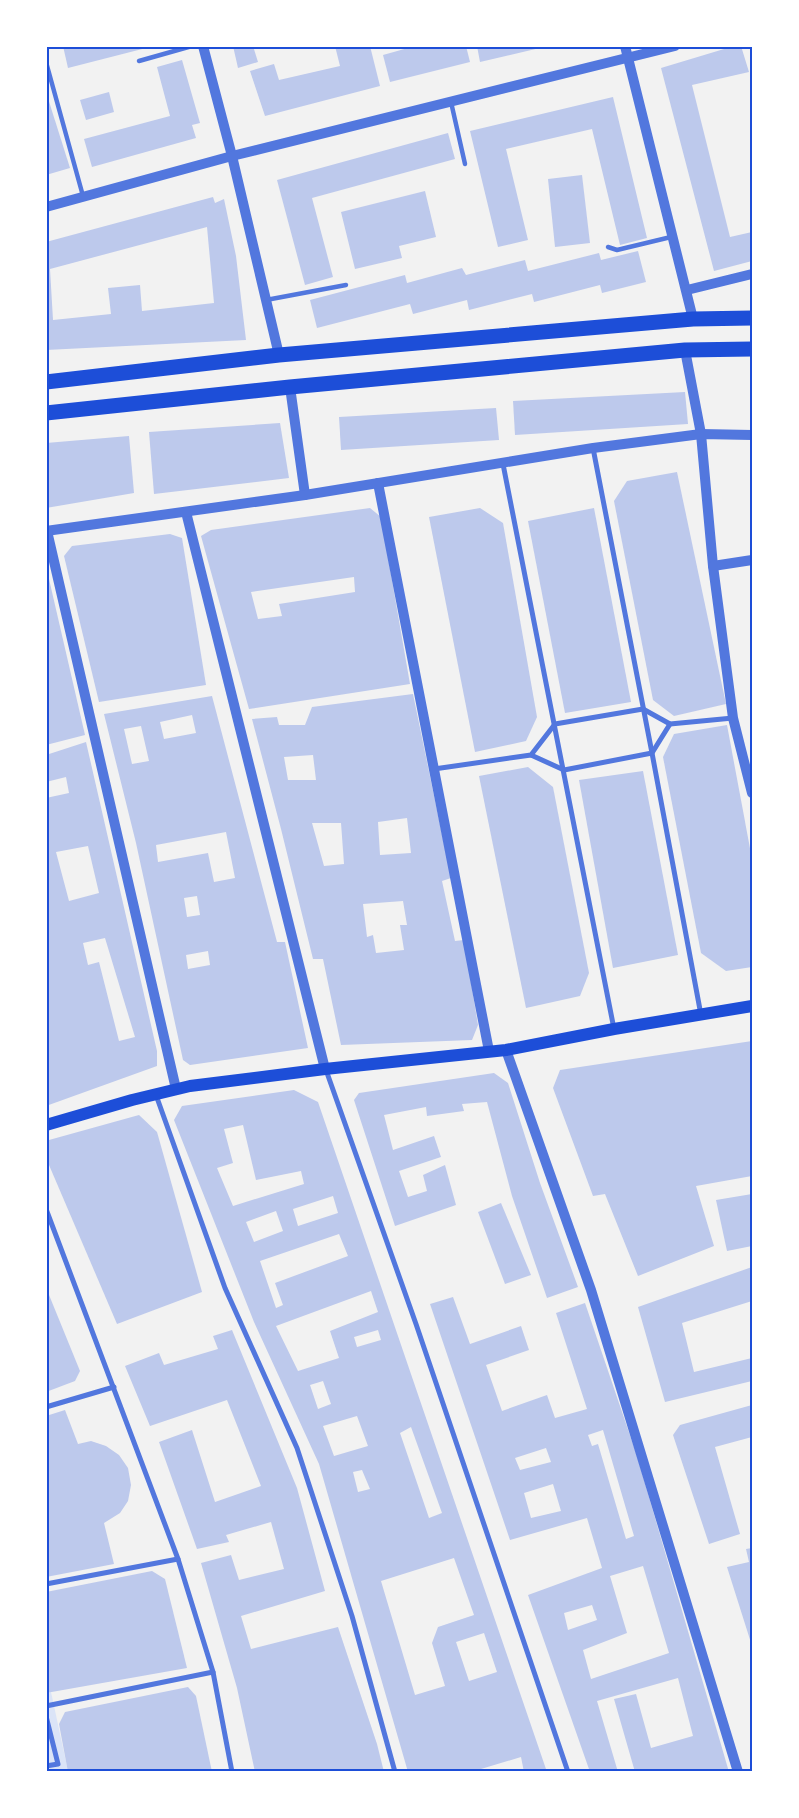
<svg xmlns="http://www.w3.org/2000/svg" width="799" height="1818" viewBox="0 0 799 1818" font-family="'Source Serif 4',serif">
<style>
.green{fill:#dbe4f7}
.building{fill:#bdc9ec;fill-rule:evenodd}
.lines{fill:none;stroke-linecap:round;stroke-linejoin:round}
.service{stroke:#5277de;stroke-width:4.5}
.pedestrian{stroke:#5277de;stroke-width:5}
.tertiary{stroke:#5277de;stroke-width:10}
.secondary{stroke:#1d4ed8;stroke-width:12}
.trunk{stroke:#1d4ed8;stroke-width:15}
.neatline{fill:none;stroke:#1d4ed8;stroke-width:2}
</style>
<rect width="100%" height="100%" fill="#f2f2f2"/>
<polygon class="green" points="51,1692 68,1771 47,1772 47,1693"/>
<g class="building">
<polygon points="63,46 150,46 150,47 68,68"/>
<polygon points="233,46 253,46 258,62 238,68"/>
<polygon points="335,46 370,46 380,86 265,116 250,71 274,64 279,80 340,66"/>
<polygon points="415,46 466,46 470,62 390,82 383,55"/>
<polygon points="477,46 544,46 544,47 480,62"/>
<polygon points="734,46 741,46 749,72 692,85 730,237 752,232 752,261 714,271 661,68"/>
<polygon points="182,60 200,123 192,125 196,138 92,167 84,139 170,116 157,67"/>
<polygon points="46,92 70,168 46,175"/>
<polygon points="109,92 114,112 86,120 80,100"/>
<polygon points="613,97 647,238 620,245 592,129 506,149 528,240 498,247 470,131"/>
<polygon points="448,133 455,159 312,198 333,277 305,285 277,180"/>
<polygon points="582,175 590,243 555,247 548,179"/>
<polygon points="425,191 436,237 399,246 402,258 355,269 341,212"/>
<path d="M213,197L215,203L224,199L236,256L246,340L46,350V242ZM207,227L214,303L142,311L140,285L108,288L111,314L53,320L50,269Z"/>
<polygon points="638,251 646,282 602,293 600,285 534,302 532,294 469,310 467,300 413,314 410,304 317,328 310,300 405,275 407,283 462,268 466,275 525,260 528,271 599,253 601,260"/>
<polygon points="685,392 688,424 515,435 513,401"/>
<polygon points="496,408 499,440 341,450 339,417"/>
<polygon points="280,423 289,478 154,494 149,432"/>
<polygon points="129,436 134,493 46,508 46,443"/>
<polygon points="677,472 726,704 674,716 653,700 614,501 627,481"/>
<path d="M370,508L381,517L410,684L249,709L201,536L211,530ZM354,577L355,592L279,604L282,616L258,619L251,592Z"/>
<polygon points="480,508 503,523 537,717 526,741 475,752 429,517"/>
<polygon points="594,508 631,702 565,713 528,521"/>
<polygon points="170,534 182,538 206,685 99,702 64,556 72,546"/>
<polygon points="46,566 85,735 46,745"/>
<path d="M413,694L451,878L442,881L455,941L464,940L478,1025L472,1040L341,1045L323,959H313L281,829L252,719L277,717L279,725H305L312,707ZM313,755L316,780H288L284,757ZM407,818L411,853L380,855L378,822ZM312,823H341L344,864L324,866ZM403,901L407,925H400L404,950L376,953L373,935L367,937L363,904Z"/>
<path d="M212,696L277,942H285L308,1048L190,1065L183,1060L136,843L104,714ZM192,715L196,733L164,739L160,722ZM141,726L149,761L132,764L124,729ZM226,832L235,878L214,882L208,853L158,862L156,845ZM197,896L200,915L187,917L184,898ZM208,951L210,965L188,969L186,955Z"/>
<polygon points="727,725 752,859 752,967 726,971 701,953 663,757 674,734"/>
<path d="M86,742L157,1051V1066L46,1106V798L69,793L66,777L46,782V755ZM88,846L99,893L69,901L56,852ZM105,938L135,1037L119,1041L99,962L88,965L83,943Z"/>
<polygon points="528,767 553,787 589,973 580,996 526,1008 479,776"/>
<polygon points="643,771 678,955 613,968 579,780"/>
<polygon points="752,1041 752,1176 696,1186 714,1246 638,1276 605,1194 593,1196 553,1088 560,1070"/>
<polygon points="494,1073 508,1083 540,1183 578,1287 547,1298 512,1196 487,1102 462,1104 464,1111 427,1116 426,1107 384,1115 393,1150 434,1136 441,1157 399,1171 408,1197 427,1191 423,1175 445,1165 456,1205 395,1226 354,1100 359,1093"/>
<path d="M294,1090L318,1102L547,1772H524L521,1757L471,1772H408L319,1464L254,1322L174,1120L182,1106ZM243,1125L256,1180L301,1171L304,1184L233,1206L217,1168L233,1163L224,1129ZM333,1196L338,1213L298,1226L293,1209ZM276,1211L283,1231L254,1242L246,1222ZM339,1234L348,1256L275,1283L283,1305L276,1308L260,1261ZM371,1291L378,1312L330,1331L339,1358L298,1371L276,1326ZM378,1330L381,1340L357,1347L354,1337ZM323,1381L331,1404L318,1409L310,1385ZM357,1416L368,1446L334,1456L323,1426ZM411,1427L442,1513L429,1518L400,1433ZM362,1470L370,1489L358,1492L353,1472ZM454,1558L474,1615L438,1627L432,1643L445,1686L415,1695L381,1581ZM484,1633L497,1672L469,1681L456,1642Z"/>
<polygon points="139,1115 157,1132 202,1292 117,1324 46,1158 46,1148 49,1140"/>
<polygon points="752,1194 752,1246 727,1251 716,1200"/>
<polygon points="501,1203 531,1275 505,1284 478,1212"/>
<polygon points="752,1267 752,1301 682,1323 694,1372 752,1358 752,1381 665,1402 638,1307"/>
<polygon points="47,1290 80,1371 75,1381 46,1392"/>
<path d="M453,1297L470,1344L521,1326L529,1350L486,1365L502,1411L547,1395L555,1418L587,1409L556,1313L585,1303L637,1456L729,1772H635L614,1699L636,1694L651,1748L693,1736L678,1678L597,1701L618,1772H590L528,1595L602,1568L587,1518L510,1540L430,1304ZM603,1430L634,1536L626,1539L598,1444L592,1446L588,1435ZM546,1448L551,1462L520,1470L515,1458ZM553,1484L561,1511L531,1518L524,1493ZM643,1566L669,1653L591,1679L583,1650L627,1633L610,1576ZM592,1605L597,1620L568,1630L564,1613Z"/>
<polygon points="232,1330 297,1488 325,1591 241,1616 251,1649 338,1627 377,1744 384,1772 255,1772 237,1688 201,1563 231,1555 239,1580 284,1569 271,1522 226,1535 229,1542 197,1549 159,1442 192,1430 215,1502 261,1486 227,1400 150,1426 125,1366 159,1353 164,1365 218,1349 213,1336"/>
<polygon points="752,1405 752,1437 715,1447 740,1534 709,1544 673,1435 680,1425"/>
<polygon points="65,1410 78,1444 91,1441 106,1446 119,1455 128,1468 131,1485 128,1501 120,1513 104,1523 114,1564 46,1577 46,1416"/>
<polygon points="752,1548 752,1646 727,1567 749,1562 746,1549"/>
<polygon points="152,1571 165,1579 187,1668 46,1693 46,1592"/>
<polygon points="188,1687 196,1696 212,1772 68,1772 59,1724 65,1712"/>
</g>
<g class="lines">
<g class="service">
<polyline points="139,61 192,46"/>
<polyline points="46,62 83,196"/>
<polyline points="451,102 465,164"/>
<polyline points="608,247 617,250 671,237"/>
<polyline points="266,300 346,285"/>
</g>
<g class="pedestrian">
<polyline points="593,448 652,753 701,1015"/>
<polyline points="503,464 614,1029"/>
<polyline points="531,755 564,770 652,753 670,724"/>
<polyline points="434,769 531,755 555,724 643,709 670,724 733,718"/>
<polyline points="326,1070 416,1324 568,1772"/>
<polyline points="156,1095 225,1288 297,1448 352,1616 395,1772"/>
<polyline points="46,1209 178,1559 213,1672 232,1772"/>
<polyline points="46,1407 114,1387"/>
<polyline points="46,1584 178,1559"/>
<polyline points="46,1706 213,1672"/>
<polyline points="46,1716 58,1764 46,1766"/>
</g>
<g class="tertiary">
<polyline points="203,46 232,156 279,355"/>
<polyline points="625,46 693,319"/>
<polyline points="46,207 232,156 675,46"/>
<polyline points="687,290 752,274"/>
<polyline points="685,350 701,434 713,566 733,718 752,793"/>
<polyline points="290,387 305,495"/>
<polyline points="378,483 489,1051"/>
<polyline points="186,512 325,1069"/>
<polyline points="46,531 305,495 593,448 701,434 752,435"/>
<polyline points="47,531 176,1089"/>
<polyline points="713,566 752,560"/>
<polyline points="506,1050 591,1290 738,1772"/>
</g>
<polyline class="secondary" points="46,1125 132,1100 190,1086 325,1069 506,1050 614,1029 752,1006"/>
<g class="trunk">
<polyline points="46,382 279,355 693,319 752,318"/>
<polyline points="46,413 290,387 685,350 752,349"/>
</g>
</g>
<rect width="799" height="1818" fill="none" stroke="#ffffff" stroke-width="96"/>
<rect x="48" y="48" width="703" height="1722" class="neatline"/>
</svg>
